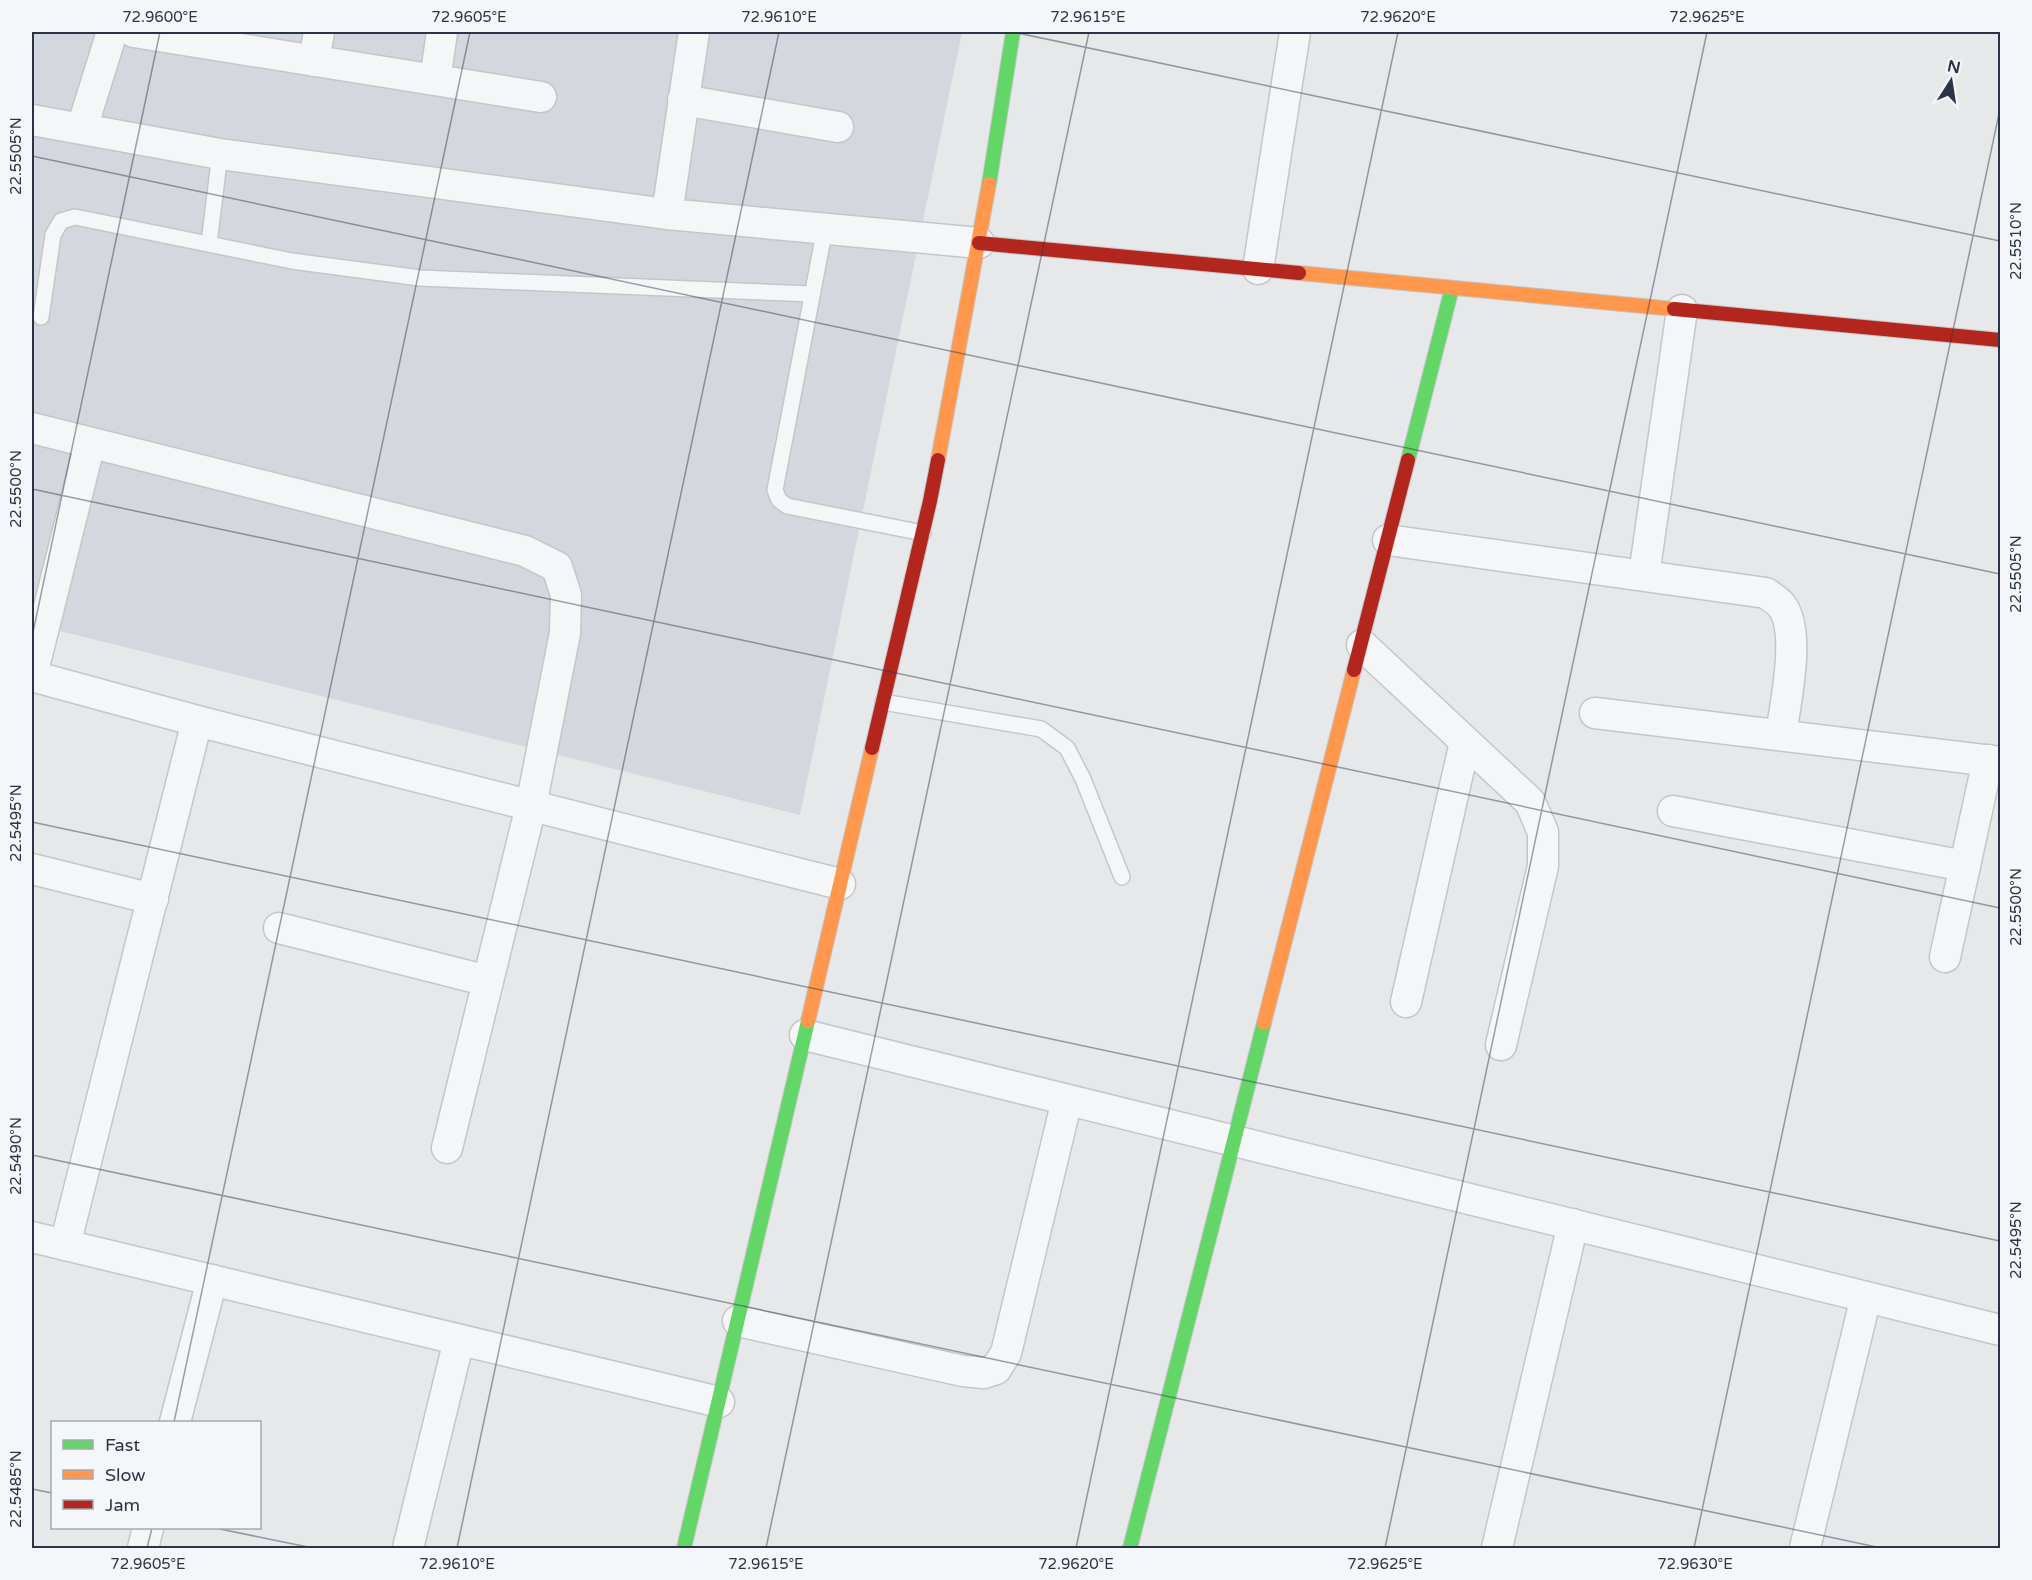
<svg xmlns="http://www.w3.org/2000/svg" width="2032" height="1580" viewBox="0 0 2032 1580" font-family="'Varela Round',sans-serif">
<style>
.built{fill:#d4d7dd}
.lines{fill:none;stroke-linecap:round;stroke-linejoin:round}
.lane-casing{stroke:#c4c6c8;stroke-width:18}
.street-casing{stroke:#c4c6c8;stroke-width:33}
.fast-casing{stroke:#c4c6c8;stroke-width:16}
.slow-casing{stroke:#c4c6c8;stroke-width:16}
.jam-casing{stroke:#c4c6c8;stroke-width:16}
.lane{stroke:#f5f6f7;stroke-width:15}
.street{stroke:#f5f6f7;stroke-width:30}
.fast{stroke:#63d668;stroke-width:14}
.slow{stroke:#ff974d;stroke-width:14}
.jam{stroke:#b3261e;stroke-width:14}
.ticks{fill:none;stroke:#2b3445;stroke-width:1.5;stroke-opacity:0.45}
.neatline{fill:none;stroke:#2b3445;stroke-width:2}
.ticks-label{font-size:15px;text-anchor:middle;fill:#2b3445}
</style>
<rect width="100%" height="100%" fill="#e6e8ea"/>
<polygon class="built" points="32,32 962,32 800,815 32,624"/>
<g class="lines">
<g class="lane-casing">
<g id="lane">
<polyline points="825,228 775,490 779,500 787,506 923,533"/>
<polyline points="209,243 220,154"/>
<polyline points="41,317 53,235 61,221 75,217 292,261 420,278 812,294"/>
<polyline points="883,702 1041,729 1067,748 1083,779 1122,877"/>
</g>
</g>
<g class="street-casing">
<g id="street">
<polyline points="134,32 541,97"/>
<polyline points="314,61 319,32"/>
<polyline points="435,80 442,32"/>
<polyline points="683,100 838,127"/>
<polyline points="32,120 220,154 667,214 979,243"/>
<polyline points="82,128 112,32"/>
<polyline points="667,214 694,32"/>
<polyline points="1258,269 1295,32"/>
<polyline points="32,428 525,551 557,567 566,595 565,633 531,806 447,1148"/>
<path d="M1388,540L1766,593C1771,597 1777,600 1781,605C1802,630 1785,704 1781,735"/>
<polyline points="1644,575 1682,310"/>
<polyline points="1362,645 1530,802 1543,832 1543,866 1501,1045"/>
<polyline points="32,675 90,443"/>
<polyline points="32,676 197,721 840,884"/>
<polyline points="1595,713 2000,762"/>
<polyline points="1673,811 1965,866"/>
<polyline points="32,869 153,899"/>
<polyline points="279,928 488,981"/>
<polyline points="1945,957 1988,760"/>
<polyline points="1406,1002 1465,742"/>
<polyline points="805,1035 2000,1330"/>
<polyline points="32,1237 719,1402"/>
<polyline points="65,1245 197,721"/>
<polyline points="738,1321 963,1371 984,1373 996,1369 1006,1353 1067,1100"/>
<polyline points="175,1422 212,1280"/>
<polyline points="143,1548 148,1528"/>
<polyline points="408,1548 459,1340"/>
<polyline points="1497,1548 1573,1224"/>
<polyline points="1805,1548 1866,1297"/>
</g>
</g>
<g class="fast-casing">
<g id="fast">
<polyline points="989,184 1013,32"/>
<polyline points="1408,460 1452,288"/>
<polyline points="684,1548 808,1021"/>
<polyline points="1130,1548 1264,1023"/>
</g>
</g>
<g class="slow-casing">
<g id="slow">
<polyline points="1299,273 1674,309"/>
<polyline points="938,460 989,184"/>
<polyline points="808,1021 872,748"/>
<polyline points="1264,1023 1354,670"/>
</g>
</g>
<g class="jam-casing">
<g id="jam">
<polyline points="979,243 1299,273"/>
<polyline points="1674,309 2000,340"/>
<polyline points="1354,670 1408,460"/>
<polyline points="872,748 930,501 938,460"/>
</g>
</g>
<use href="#lane" class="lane"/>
<use href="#street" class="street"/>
<use href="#fast" class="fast"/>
<use href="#slow" class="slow"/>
<use href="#jam" class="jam"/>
</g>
<path class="ticks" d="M1013,32L2000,241M32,156L2000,574M32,489L2000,908M32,637L160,32M32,822L2000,1241M32,1155L1881,1548M174,1422L470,32M32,1489L52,1493M215,1528L313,1548M147,1548L152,1528M457,1548L779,32M766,1548L1089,32M1076,1548L1398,32M1385,1548L1707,32M1694,1548L2000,109"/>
<rect width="2032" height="1580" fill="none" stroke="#f4f6f9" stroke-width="66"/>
<rect x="51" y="1421" width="210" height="108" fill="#f4f6f9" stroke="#a4a8b1" stroke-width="1.5"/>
<rect x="63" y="1440" width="30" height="9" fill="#63d668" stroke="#a4a8b1" stroke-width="1.5"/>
<text x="105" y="1451" font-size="18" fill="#2b3445">Fast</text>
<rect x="63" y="1470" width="30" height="9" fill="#ff974d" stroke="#a4a8b1" stroke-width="1.5"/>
<text x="105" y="1481" font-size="18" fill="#2b3445">Slow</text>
<rect x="63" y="1500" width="30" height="9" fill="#b3261e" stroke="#a4a8b1" stroke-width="1.5"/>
<text x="105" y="1511" font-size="18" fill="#2b3445">Jam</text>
<g transform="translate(1951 81) rotate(12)" stroke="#f4f6f9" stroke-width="4.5" paint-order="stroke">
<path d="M0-4.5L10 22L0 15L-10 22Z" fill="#2b3445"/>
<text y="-9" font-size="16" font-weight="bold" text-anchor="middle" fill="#2b3445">N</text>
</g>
<rect x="33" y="33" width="1966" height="1514" class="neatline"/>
<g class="ticks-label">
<text x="160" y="22">72.9600°E</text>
<text x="469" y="22">72.9605°E</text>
<text x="779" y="22">72.9610°E</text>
<text x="1088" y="22">72.9615°E</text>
<text x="1398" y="22">72.9620°E</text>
<text x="1707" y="22">72.9625°E</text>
<text transform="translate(16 156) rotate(-90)" y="5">22.5505°N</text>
<text transform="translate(2016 241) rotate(-90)" y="5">22.5510°N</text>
<text transform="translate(16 489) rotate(-90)" y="5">22.5500°N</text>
<text transform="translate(2016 574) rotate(-90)" y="5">22.5505°N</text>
<text transform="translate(16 823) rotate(-90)" y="5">22.5495°N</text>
<text transform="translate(2016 907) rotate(-90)" y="5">22.5500°N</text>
<text transform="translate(16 1156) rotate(-90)" y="5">22.5490°N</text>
<text transform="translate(2016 1240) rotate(-90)" y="5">22.5495°N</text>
<text transform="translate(16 1489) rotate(-90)" y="5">22.5485°N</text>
<text x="148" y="1569">72.9605°E</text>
<text x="457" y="1569">72.9610°E</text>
<text x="766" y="1569">72.9615°E</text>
<text x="1076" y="1569">72.9620°E</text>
<text x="1385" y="1569">72.9625°E</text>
<text x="1695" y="1569">72.9630°E</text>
</g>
</svg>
